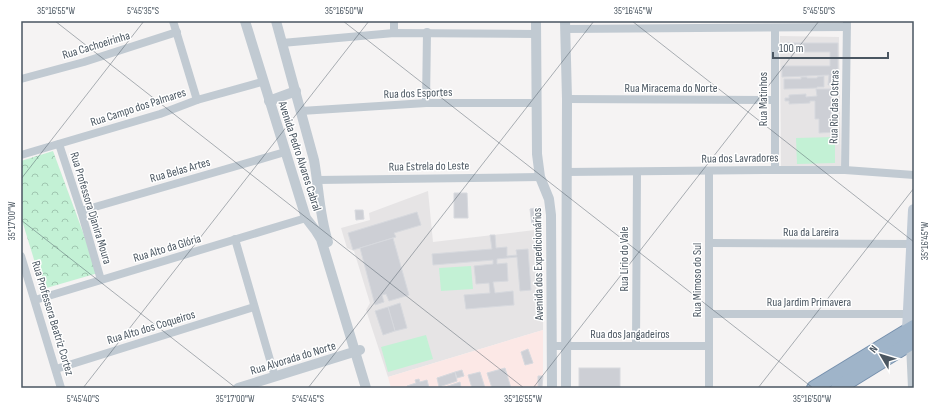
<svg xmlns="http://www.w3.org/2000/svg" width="935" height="409" viewBox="0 0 935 409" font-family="'Sofia Sans Condensed',sans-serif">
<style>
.education{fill:#e6e4e5}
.medical{fill:#fce8e6}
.park{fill:url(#park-crowns)}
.pitch{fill:#c3f1d5}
.building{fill:#cdcfd5;stroke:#d7d9de}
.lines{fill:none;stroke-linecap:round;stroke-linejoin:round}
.trunk-casing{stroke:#7690ad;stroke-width:16}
.minor{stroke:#c1cad2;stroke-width:8}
.tertiary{stroke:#c1cad2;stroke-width:10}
.secondary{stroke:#c1cbd6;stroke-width:12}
.trunk{stroke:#9fb4c9;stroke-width:14}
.ticks{fill:none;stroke:#4a5661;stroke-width:1;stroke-opacity:0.45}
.labels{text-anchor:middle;stroke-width:3;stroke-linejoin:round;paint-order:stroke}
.street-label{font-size:12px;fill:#4a5661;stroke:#fff}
.neatline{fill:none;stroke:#4a5661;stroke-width:1.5}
.ticks-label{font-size:10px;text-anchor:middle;fill:#4a5661}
</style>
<defs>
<pattern id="park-crowns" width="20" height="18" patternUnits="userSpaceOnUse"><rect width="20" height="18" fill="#c3f1d5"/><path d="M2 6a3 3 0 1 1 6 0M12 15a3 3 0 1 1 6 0" fill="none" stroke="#a0c6b0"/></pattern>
</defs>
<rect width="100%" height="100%" fill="#f5f3f3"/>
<g class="education">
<polygon points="780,36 839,37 841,167 781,166"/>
<polygon points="428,191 433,242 543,229 543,330 388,377 366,310 370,303 354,251 347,248 341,228 370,220 369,213"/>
</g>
<polygon class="medical" points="543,330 543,388 391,388 388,377"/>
<polygon class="park" points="53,151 98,273 43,289 21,217 21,161"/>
<g class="pitch">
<polygon points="835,137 835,163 797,164 796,138"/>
<polygon points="471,266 473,289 441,291 439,268"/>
<polygon points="426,335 433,359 388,372 381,347"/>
</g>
<g class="building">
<polygon points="786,43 838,43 838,85 828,85 829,75 782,77 782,66 830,66 830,52 786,52"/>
<polygon points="824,76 824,87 817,87 817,88 784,89 784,79 801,79 801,77 807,77 807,78 817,78 817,77"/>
<polygon points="816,89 831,89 832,115 836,115 837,120 830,120 831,127 837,127 837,132 819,133 819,119 815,119 815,101 810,101 810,103 789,104 789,101 785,101 785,98 789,98 789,95 806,94 806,97 817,96"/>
<polygon points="454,193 467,193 468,218 454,218"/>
<polygon points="540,207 542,224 532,225 530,209"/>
<polygon points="355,210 363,210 364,219 356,220"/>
<polygon points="417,212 421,225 394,233 396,237 353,250 348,233"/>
<polygon points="490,235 495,235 496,248 507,247 507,256 517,255 516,250 528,249 531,290 520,291 517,257 497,259 497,264 507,263 508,281 493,282 495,293 513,291 514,305 466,309 464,295 490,293 489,283 476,284 474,266 493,264 493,260 433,265 432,254 492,249"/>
<polygon points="393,238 409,295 389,301 386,294 382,295 384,302 375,305 360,248"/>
<polygon points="400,303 407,328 395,331 388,307"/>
<polygon points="388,307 395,331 383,335 375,311"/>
<polygon points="528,349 533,363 525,365 521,352"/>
<polygon points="505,368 511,388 492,388 487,373"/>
<rect x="579" y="368" width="41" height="20"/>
<polygon points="462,370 464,376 457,378 455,372"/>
<polygon points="455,372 457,381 439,387 437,378"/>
<polygon points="480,372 485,388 472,388 468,375"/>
<polygon points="538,376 543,376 542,387 538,387"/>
<polygon points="419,379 420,382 427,380 429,388 407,388 407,386 416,383 415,380"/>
<polygon points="460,382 461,388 442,388"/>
</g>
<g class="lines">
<g class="trunk-casing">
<g id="trunk">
<polyline points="814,388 914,327"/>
<polyline points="838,388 914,341"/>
</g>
</g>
<g class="minor">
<polyline points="173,21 197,100"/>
<polyline points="394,21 394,33"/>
<polyline points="565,29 847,27"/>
<polyline points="282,43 394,33 536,34"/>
<polyline points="21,79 84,62 177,32"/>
<polyline points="567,99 774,100"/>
<polyline points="426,103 427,32"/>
<polyline points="301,111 426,103 536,103"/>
<polyline points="59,144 81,211 101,280"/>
<polyline points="21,155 160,114 197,100 262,82"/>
<polyline points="775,170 775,28"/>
<polyline points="845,170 847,21"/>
<polyline points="709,171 709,388"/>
<polyline points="566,172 775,170 845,170 914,175"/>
<polyline points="317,180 540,177"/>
<polyline points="81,211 285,152"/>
<polyline points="235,239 275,377"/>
<polyline points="709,243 913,244"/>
<polyline points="21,256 61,388"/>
<polyline points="35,300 306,218"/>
<polyline points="709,314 909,314"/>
<polyline points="910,344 912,388"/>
<polyline points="551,346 708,346"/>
<polyline points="636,346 637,172"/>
<polyline points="56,369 254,307"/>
</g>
<g class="tertiary">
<polyline points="245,21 306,218 316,231 321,239 366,388"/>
<path d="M276,21L314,160C319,188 319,214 328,242"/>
<polyline points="536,21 537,154 540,177 549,199 551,215 552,388"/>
<polyline points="565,21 567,99 566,388"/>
<polyline points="269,101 296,91"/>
<polyline points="238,388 360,350"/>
</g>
<polyline class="secondary" points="908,330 914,210"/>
<use href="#trunk" class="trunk"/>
</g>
<path class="ticks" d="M55,21L524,388M343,21L813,388M632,21L914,242M21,179L144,21M21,220L236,388M83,388L369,21M308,388L594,21M533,388L819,21M758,388L914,188"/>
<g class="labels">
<g class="street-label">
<text transform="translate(96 45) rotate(-17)" y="4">Rua Cachoeirinha</text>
<text x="671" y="92">Rua Miracema do Norte</text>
<text transform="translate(418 93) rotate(-2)" y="4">Rua dos Esportes</text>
<text transform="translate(763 99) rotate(-90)" y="4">Rua Matinhos</text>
<text transform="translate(138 107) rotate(-18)" y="4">Rua Campo dos Palmares</text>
<text transform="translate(834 107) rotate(-89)" y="4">Rua Rio das Ostras</text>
<text transform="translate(300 156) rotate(72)" y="4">Avenida Pedro Alvares Cabral</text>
<text transform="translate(740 158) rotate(-1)" y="4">Rua dos Lavradores</text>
<text transform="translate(429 166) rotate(-1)" y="4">Rua Estrela do Leste</text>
<text transform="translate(180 170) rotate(-16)" y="4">Rua Belas Artes</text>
<text transform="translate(91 208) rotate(73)" y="4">Rua Professora Djanira Moura</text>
<text x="811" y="236">Rua da Lareira</text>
<text transform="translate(167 248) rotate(-17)" y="4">Rua Alto da Glória</text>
<text transform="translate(624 259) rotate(-90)" y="4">Rua Lírio do Vale</text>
<text transform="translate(538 264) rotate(-91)" y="4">Avenida dos Expedicionários</text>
<text transform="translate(697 280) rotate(-90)" y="4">Rua Mimoso do Sul</text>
<text x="809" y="306">Rua Jardim Primavera</text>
<text transform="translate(53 318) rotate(73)" y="4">Rua Professora Beatriz Cortez</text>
<text transform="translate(151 327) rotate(-17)" y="4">Rua Alto dos Coqueiros</text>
<text x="630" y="338">Rua dos Jangadeiros</text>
<text transform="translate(293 358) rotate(-17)" y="4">Rua Alvorada do Norte</text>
</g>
</g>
<rect width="935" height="409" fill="none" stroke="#ffffff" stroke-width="44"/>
<g transform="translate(881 355) rotate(308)" stroke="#ffffff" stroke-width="3" paint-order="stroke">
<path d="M0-3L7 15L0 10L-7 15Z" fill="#4a5661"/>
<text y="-6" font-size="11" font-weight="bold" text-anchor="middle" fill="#4a5661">N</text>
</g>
<path d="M773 52v6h115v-6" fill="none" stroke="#4a5661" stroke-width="2"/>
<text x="779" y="52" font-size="12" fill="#4a5661" stroke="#ffffff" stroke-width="3" paint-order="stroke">100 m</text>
<rect x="22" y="22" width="891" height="365" class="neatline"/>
<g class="ticks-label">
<text x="56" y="14">35°16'55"W</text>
<text x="143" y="14">5°45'35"S</text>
<text x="344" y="14">35°16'50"W</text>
<text x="633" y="14">35°16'45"W</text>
<text x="819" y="14">5°45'50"S</text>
<text transform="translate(11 221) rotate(-90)" y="4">35°17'00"W</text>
<text transform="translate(924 241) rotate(-90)" y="4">35°16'45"W</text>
<text x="83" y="402">5°45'40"S</text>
<text x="235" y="402">35°17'00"W</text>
<text x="308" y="402">5°45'45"S</text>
<text x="523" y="402">35°16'55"W</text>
<text x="812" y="402">35°16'50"W</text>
</g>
</svg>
